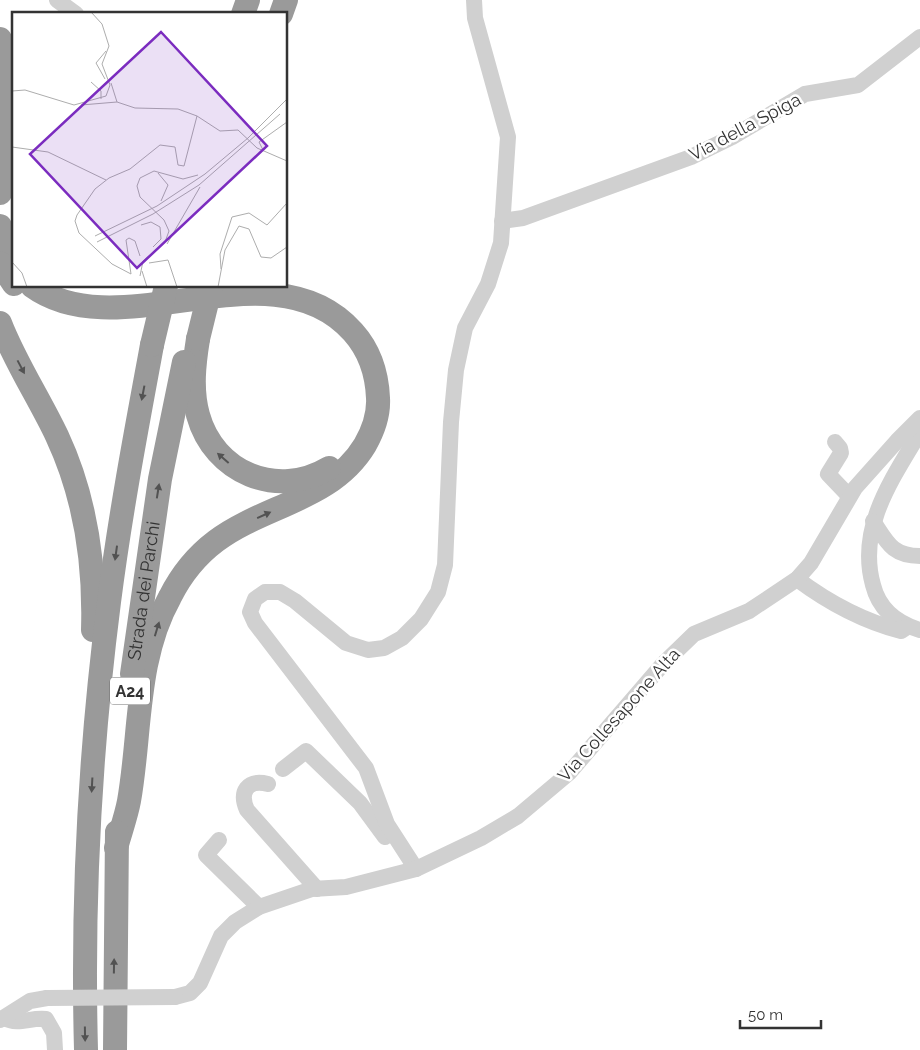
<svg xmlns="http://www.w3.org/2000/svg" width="920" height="1050" viewBox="0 0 920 1050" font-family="Raleway,sans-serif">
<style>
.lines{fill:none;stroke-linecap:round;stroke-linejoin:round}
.minor{stroke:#d0d0d0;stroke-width:16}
.highway{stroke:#9a9a9a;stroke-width:24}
.minor-bridge{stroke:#d0d0d0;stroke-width:16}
.highway-bridge{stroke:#9a9a9a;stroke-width:24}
.oneway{fill:#525252}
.labels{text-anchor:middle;stroke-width:5;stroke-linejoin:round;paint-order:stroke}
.shield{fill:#fff;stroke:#707070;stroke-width:1}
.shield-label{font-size:16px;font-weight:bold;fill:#333}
.street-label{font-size:18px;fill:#333;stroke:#fff}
.inset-road{fill:none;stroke:#adadad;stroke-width:1}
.view{fill:#7b2cbf;fill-opacity:0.15;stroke:#7b2cbf;stroke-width:2.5}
.inset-edge{fill:none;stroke:#333;stroke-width:2.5}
</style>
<rect width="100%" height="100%" fill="#fff"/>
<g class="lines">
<g class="minor">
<polyline points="57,0 76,14"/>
<polyline points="502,221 523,218 691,157 732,137 805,94 858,85 920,37"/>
<path d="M920,432C892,479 857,528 873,585C879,609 896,623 920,630"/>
<polyline points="835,442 840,448 841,453 828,474 849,496"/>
<path d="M873,521C887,542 892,556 920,556"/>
<path d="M797,579C829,603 863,621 901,631L907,627"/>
<polyline points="283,769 306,751 360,803 385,837"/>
<path d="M268,784C247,779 239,792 247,810L317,889"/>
<polyline points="219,840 206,855 259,907"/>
<polyline points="416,869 387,824 366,768 255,623 250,612 255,599 265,592 280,592 295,601 346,643 368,650 384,648 402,638 421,619 438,592 445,565 451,422 456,370 465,328 488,284 501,243 508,137 475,18 474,0"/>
<polyline points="175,997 190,993 200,983 221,936 235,922 259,907 312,889 346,887 416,869 481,838 518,816 569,773 663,664 694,634 749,611 797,579 811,563 855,488 897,441 920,418"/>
<path d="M4,1018C19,1026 30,1017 46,1019L54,1033L55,1050"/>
<polyline points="0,1020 30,1001 47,998"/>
</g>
<g class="highway">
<polyline points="243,14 248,0"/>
<polyline points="281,14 286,0"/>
<path d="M0,39C22,87 6,143 0,193"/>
<polyline points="0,226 9,257 14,265"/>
<polyline points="0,263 14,284"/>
<path d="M32,286C120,350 272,241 353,332C370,351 377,373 378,398C379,415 373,431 365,445C332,500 264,505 216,541C196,556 181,575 170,597C135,659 141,734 129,801C126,817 120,833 116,848"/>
<path d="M0,323C15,362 39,398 57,436C85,496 95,565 93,630"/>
<path d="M198,339C194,364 191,390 198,415C214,473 277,499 329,468"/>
<path id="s1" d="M132,674L160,479L184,362"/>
<path d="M86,1050C82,901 90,750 109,602C120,516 136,431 152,345"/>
<polyline points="115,1050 117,832"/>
</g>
<polyline class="minor-bridge" points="47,998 175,997"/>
<g class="highway-bridge">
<polyline points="198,339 211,286"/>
<polyline points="152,345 166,286"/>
</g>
</g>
<defs><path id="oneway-solid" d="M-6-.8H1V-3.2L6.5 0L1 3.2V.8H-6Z" transform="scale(1.25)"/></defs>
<g class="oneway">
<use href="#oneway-solid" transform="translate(21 367) rotate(62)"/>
<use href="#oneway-solid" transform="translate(143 393) rotate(101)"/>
<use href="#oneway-solid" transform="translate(223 458) rotate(-139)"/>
<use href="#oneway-solid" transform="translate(158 491) rotate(-81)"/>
<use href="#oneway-solid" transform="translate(264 515) rotate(-24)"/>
<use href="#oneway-solid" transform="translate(116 553) rotate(98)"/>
<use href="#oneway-solid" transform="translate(157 629) rotate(-73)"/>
<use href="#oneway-solid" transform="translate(92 785) rotate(93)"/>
<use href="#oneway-solid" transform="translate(114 966) rotate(-89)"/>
<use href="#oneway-solid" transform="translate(85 1034) rotate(89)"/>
</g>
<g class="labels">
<rect class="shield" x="110" y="677.5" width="40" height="27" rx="4"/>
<g class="shield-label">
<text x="130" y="697">A24</text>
</g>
<g class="street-label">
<text transform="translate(745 127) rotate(-28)" y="6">Via della Spiga</text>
<text dy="6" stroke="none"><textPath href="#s1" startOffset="84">Strada dei Parchi</textPath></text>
<text transform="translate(619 715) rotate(-48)" y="6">Via Collesapone Alta</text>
</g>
</g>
<g transform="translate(12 12)">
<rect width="275" height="275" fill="#fff"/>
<path class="inset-road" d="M93,67L84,51L94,39M79,70L89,79V87M99,71L105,90M0,79L13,78L62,93L94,84L98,73L90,52L97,34L90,12L79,0M69,93L105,90L123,96L166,97L185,104L208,119L226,118L245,136L275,149M0,135L36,140L94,168M251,138L247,130L275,110M146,161L156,173L149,189M129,213L139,210L148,215L149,227L141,235M83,224L145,194L193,162L236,126L275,87M85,230L141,202L187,173L268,102M155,232L188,175M128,244L123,229L117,226L114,228L119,262L100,252L67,221L63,209L65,203L83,177L97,166L118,157L148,133L163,135L166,153L172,154L185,104M0,250L10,261L15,275M137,251L156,248L165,275M209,257L208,242L220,205L237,201L255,213L275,191M130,259L135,275M128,264L131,249L153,230L157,219L152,208L128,185L125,174L128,166L142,159L171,167L186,163M206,275L213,238L227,214L237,217L249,245L259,246L275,235"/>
<path class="view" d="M149,20L255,134L125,256L18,142Z"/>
<rect width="275" height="275" class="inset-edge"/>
</g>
<path d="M740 1020v8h81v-8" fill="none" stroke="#333333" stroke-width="2.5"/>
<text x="748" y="1020" font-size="15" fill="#333333" stroke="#ffffff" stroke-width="4" paint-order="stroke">50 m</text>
</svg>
